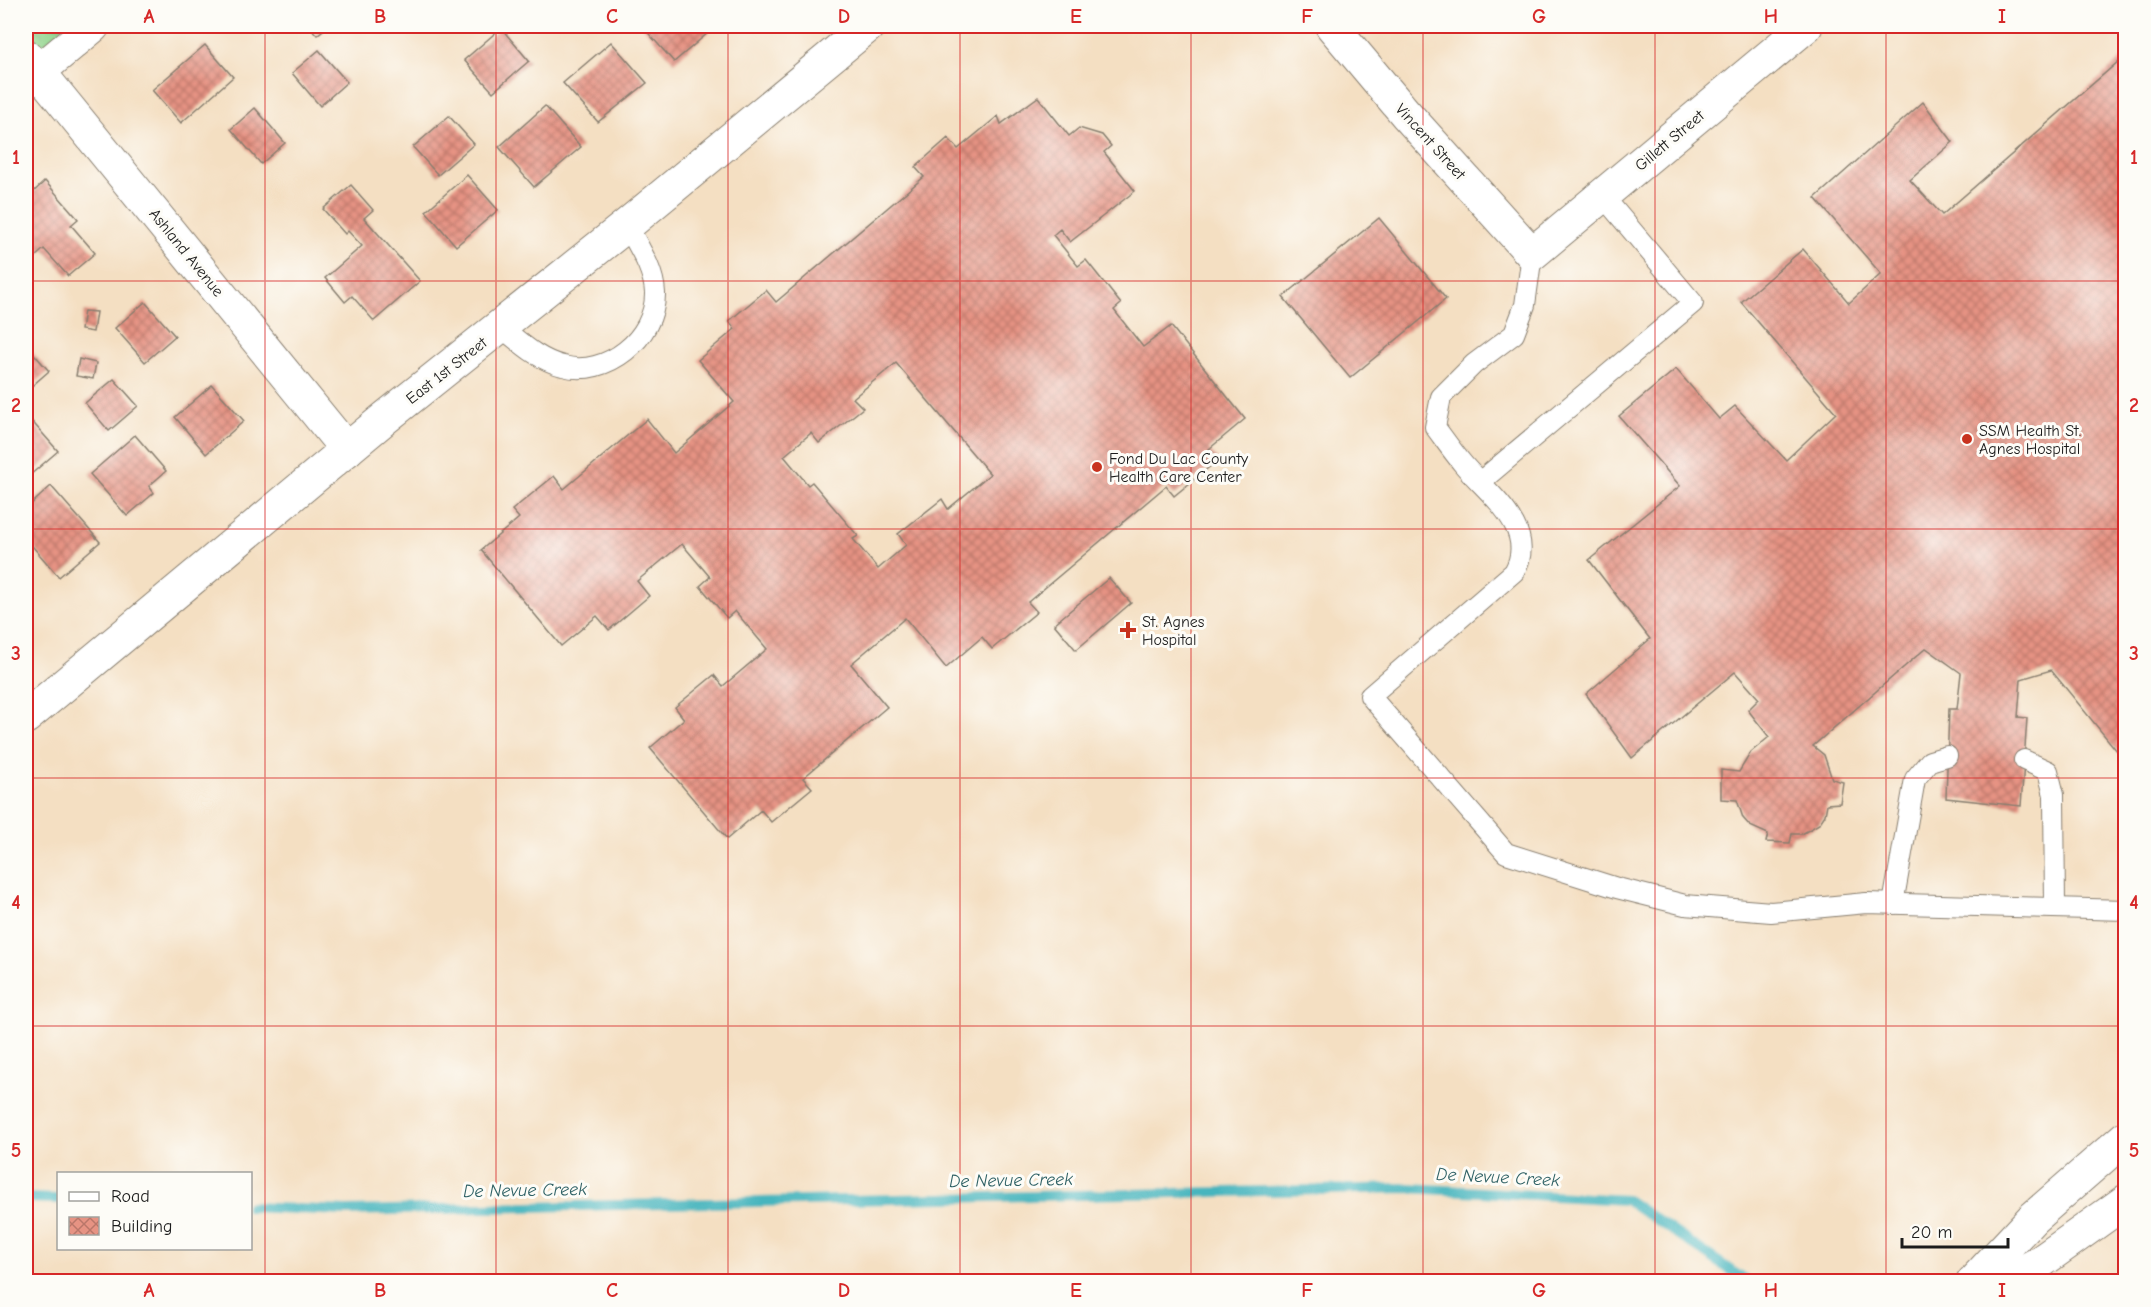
<svg xmlns="http://www.w3.org/2000/svg" width="2151" height="1307" viewBox="0 0 2151 1307" font-family="'Comic Neue',sans-serif">
<style>
.park{fill:url(#park-crowns);stroke:#567854;stroke-width:1.5}
.lines{fill:none;stroke-linecap:round;stroke-linejoin:round}
.stream{stroke:#46b5be;stroke-width:10}
.building{fill:url(#building-cross-hatch);fill-rule:evenodd}
.lane-casing{stroke:#887e6f;stroke-width:22}
.street-casing{stroke:#887e6f;stroke-width:35}
.lane{stroke:#fff;stroke-width:20}
.street{stroke:#fff;stroke-width:33}
.grid{fill:none;stroke:#d62828;stroke-width:1.5;stroke-opacity:0.55}
.poi-dot{fill:#c8321e;stroke:#fdfcf7;stroke-width:2}
.labels{text-anchor:middle;stroke-width:6;stroke-linejoin:round;paint-order:stroke}
.street-label{font-size:16px;fill:#1c1c1c;stroke:#fdfcf7}
.poi-label{font-size:16px;fill:#1c1c1c;stroke:#fdfcf7;text-anchor:start}
.water-label{font-size:18px;font-style:italic;fill:#2f6165;stroke:#fdfcf7}
.neatline{fill:none;stroke:#d62828;stroke-width:2}
.grid-label{font-size:20px;text-anchor:middle;font-weight:bold;fill:#d62828}
</style>
<defs>
<pattern id="park-crowns" width="20" height="18" patternUnits="userSpaceOnUse" patternTransform="scale(1.5)"><rect width="20" height="18" fill="#90d48c"/><path d="M2 6a3 3 0 1 1 6 0M12 15a3 3 0 1 1 6 0" fill="none" stroke="#7cb578"/></pattern>
<pattern id="building-cross-hatch" width="8" height="8" patternUnits="userSpaceOnUse" patternTransform="scale(1.5)"><rect width="8" height="8" fill="#e69383"/><path d="M0 0l8 8M0 8l8-8" fill="none" stroke="#ba776a"/></pattern>
</defs>
<rect width="100%" height="100%" fill="#fdfcf7"/>
<filter id="ink" filterUnits="userSpaceOnUse"><feTurbulence type="fractalNoise" baseFrequency=".0167" numOctaves="2"/><feDisplacementMap in="SourceGraphic" scale="12" xChannelSelector="R" yChannelSelector="G"/><feConvolveMatrix kernelMatrix="1 2 1 2 8 2 1 2 1" color-interpolation-filters="sRGB"/></filter>
<filter id="wash" filterUnits="userSpaceOnUse"><feTurbulence type="fractalNoise" baseFrequency=".008" numOctaves="4" result="noise"/><feDisplacementMap in="SourceGraphic" scale="24" xChannelSelector="R" yChannelSelector="G"/><feGaussianBlur stdDeviation="1.35" result="paint"/><feColorMatrix in="noise" values="0 0 0 0 0 0 0 0 0 0 0 0 0 0 0 0 0 1.4 0 .05"/><feComposite in="paint" operator="in"/></filter>
<g filter="url(#wash)">
<rect width="100%" height="100%" fill="#f4dfc2"/>
<polygon class="park" points="26,26 93,26 26,56"/>
<g class="lines">
<g class="stream">
<polyline points="26,1198 58,1199"/>
<polyline points="250,1207 346,1211 1409,1188 1627,1200 1748,1282"/>
</g>
</g>
<g id="blocks">
<g class="building">
<polygon points="309,26 328,26 317,35"/>
<polygon points="642,26 716,26 674,62"/>
<polygon points="501,28 529,61 493,92 464,60"/>
<polygon points="611,42 647,83 598,122 563,83"/>
<polygon points="205,45 233,77 181,123 152,90"/>
<polygon points="319,50 347,82 320,106 292,73"/>
<polygon points="2126,55 2126,762 2051,670 2021,679 2018,717 2027,718 2021,806 1946,798 1949,709 1957,709 1961,673 1926,648 1813,746 1824,755 1832,779 1843,782 1840,803 1827,804 1825,815 1819,824 1802,834 1792,834 1790,843 1766,842 1768,834 1750,826 1743,818 1737,800 1721,799 1721,770 1739,772 1751,752 1769,737 1748,710 1759,699 1735,672 1632,758 1586,694 1650,639 1589,560 1680,486 1619,416 1676,369 1719,419 1735,406 1786,460 1836,413 1741,302 1803,249 1849,303 1881,274 1815,198 1923,102 1953,142 1910,180 1942,215"/>
<path d="M1038,97L1069,136L1079,128L1102,135L1111,146L1104,152L1135,191L1070,242L1060,229L1053,235L1078,266L1086,260L1121,304L1114,310L1143,347L1171,326L1245,419L1209,449L1218,460L1174,496L1166,486L1028,602L1037,612L992,649L982,637L946,668L905,618L851,664L887,707L803,778L812,788L771,822L761,810L727,839L650,748L684,719L675,707L714,675L723,686L767,649L735,611L727,618L700,586L710,577L682,544L637,581L649,596L609,630L597,616L561,646L481,550L519,518L512,510L554,476L564,489L647,419L674,453L734,402L698,360L735,329L729,321L766,290L776,302L924,177L915,167L948,138L958,149L998,116L1001,124ZM896,363L990,474L948,509L942,499L898,534L906,545L878,569L853,539L858,536L812,482L808,485L784,456L811,433L819,443L863,408L853,398Z"/>
<polygon points="545,106 581,147 534,187 499,147"/>
<polygon points="255,108 285,143 261,164 231,129"/>
<polygon points="449,116 474,144 438,175 413,147"/>
<polygon points="467,175 498,210 456,246 426,211"/>
<polygon points="45,181 78,219 71,225 95,253 68,276 44,249 35,257 26,246 26,199"/>
<polygon points="351,185 373,210 364,218 420,281 374,321 352,296 345,302 325,278 362,246 348,231 345,234 323,209"/>
<polygon points="1379,218 1446,299 1350,378 1283,297"/>
<polygon points="26,295 33,297 27,329 26,329"/>
<polygon points="145,302 175,336 145,362 115,328"/>
<polygon points="84,311 96,312 93,332 81,330"/>
<polygon points="26,345 49,371 26,391"/>
<polygon points="79,359 96,363 93,379 76,376"/>
<polygon points="114,379 138,406 109,431 85,403"/>
<polygon points="212,385 244,421 206,454 175,417"/>
<polygon points="28,417 58,451 29,476 26,472 26,419"/>
<polygon points="135,435 166,471 149,486 154,493 127,516 90,474"/>
<polygon points="51,486 100,542 59,577 26,539 26,509"/>
<polygon points="1109,578 1131,603 1076,650 1054,624"/>
</g>
</g>
</g>
<g filter="url(#ink)">
<use href="#blocks" fill-opacity="0" stroke="#887e6f" stroke-width="1.5"/>
<g class="lines">
<g class="lane-casing">
<g id="lane">
<path d="M1532,254L1525,305L1514,334L1474,364L1441,397L1435,427C1444,439 1453,452 1463,464C1488,494 1539,529 1514,572L1370,696L1506,853L1617,888L1685,905L1771,912L1866,903L2126,910"/>
<path d="M501,327C520,342 538,360 563,366C606,378 656,338 655,293C654,269 638,246 627,225"/>
<polyline points="1480,482 1693,303 1602,195"/>
<polyline points="2024,760 2048,771 2054,795 2055,907"/>
<polyline points="1893,904 1915,779 1930,761 1947,756"/>
</g>
</g>
<g class="street-casing">
<g id="street">
<polyline points="1332,26 1406,114 1532,254 1806,26"/>
<polyline points="26,56 347,450"/>
<polyline points="26,82 93,26"/>
<polyline points="26,717 385,418 627,225 868,26"/>
<polyline points="1973,1282 2033,1218 2126,1137"/>
<polyline points="2005,1282 2039,1263 2126,1201"/>
</g>
</g>
<use href="#lane" class="lane"/>
<use href="#street" class="street"/>
</g>
</g>
<path class="grid" d="M265,26V1282M496,26V1282M728,26V1282M960,26V1282M1191,26V1282M1423,26V1282M1655,26V1282M1886,26V1282M26,281H2126M26,529H2126M26,778H2126M26,1026H2126"/>
<g class="poi-dot">
<circle cx="1967" cy="439" r="6"/>
<circle cx="1097" cy="467" r="6"/>
<path d="M1125 621h6v6h6v6h-6v6h-6v-6h-6v-6h6z"/>
</g>
<g class="labels">
<g class="street-label">
<text transform="translate(1669 140) rotate(-40)" y="6">Gillett Street</text>
<text transform="translate(1431 141) rotate(48)" y="6">Vincent Street</text>
<text transform="translate(187 252) rotate(51)" y="6">Ashland Avenue</text>
<text transform="translate(446 370) rotate(-38)" y="6">East 1st Street</text>
</g>
<g class="poi-label">
<text x="1979" y="436">SSM Health St.<tspan x="1979" dy="18">Agnes Hospital</tspan></text>
<text x="1109" y="464">Fond Du Lac County<tspan x="1109" dy="18">Health Care Center</tspan></text>
<text x="1142" y="627">St. Agnes<tspan x="1142" dy="18">Hospital</tspan></text>
</g>
<g class="water-label">
<text transform="translate(1498 1177) rotate(3)" y="6">De Nevue Creek</text>
<text transform="translate(1011 1180) rotate(-1)" y="6">De Nevue Creek</text>
<text transform="translate(525 1190) rotate(-1)" y="6">De Nevue Creek</text>
</g>
</g>
<rect width="2151" height="1307" fill="none" stroke="#fdfcf7" stroke-width="66"/>
<rect x="57" y="1172" width="195" height="78" fill="#fdfcf7" stroke="#a3a29f" stroke-width="1.5"/>
<rect x="69" y="1192" width="30" height="9" fill="#ffffff" stroke="#a3a29f" stroke-width="1.5"/>
<text x="111" y="1202" font-size="18" fill="#1c1c1c">Road</text>
<rect x="69" y="1217" width="30" height="18" fill="url(#building-cross-hatch)" stroke="#a3a29f" stroke-width="1.5"/>
<text x="111" y="1232" font-size="18" fill="#1c1c1c">Building</text>
<path d="M1902 1238v9h106v-9" fill="none" stroke="#1c1c1c" stroke-width="3"/>
<text x="1911" y="1238" font-size="18" fill="#1c1c1c" stroke="#fdfcf7" stroke-width="4.5" paint-order="stroke">20 m</text>
<rect x="33" y="33" width="2085" height="1241" class="neatline"/>
<g class="grid-label">
<text x="149" y="23">A</text>
<text x="380" y="23">B</text>
<text x="612" y="23">C</text>
<text x="844" y="23">D</text>
<text x="1076" y="23">E</text>
<text x="1307" y="23">F</text>
<text x="1539" y="23">G</text>
<text x="1771" y="23">H</text>
<text x="2002" y="23">I</text>
<text x="16" y="164">1</text>
<text x="2134" y="164">1</text>
<text x="16" y="412">2</text>
<text x="2134" y="412">2</text>
<text x="16" y="660">3</text>
<text x="2134" y="660">3</text>
<text x="16" y="909">4</text>
<text x="2134" y="909">4</text>
<text x="16" y="1157">5</text>
<text x="2134" y="1157">5</text>
<text x="149" y="1297">A</text>
<text x="380" y="1297">B</text>
<text x="612" y="1297">C</text>
<text x="844" y="1297">D</text>
<text x="1076" y="1297">E</text>
<text x="1307" y="1297">F</text>
<text x="1539" y="1297">G</text>
<text x="1771" y="1297">H</text>
<text x="2002" y="1297">I</text>
</g>
</svg>
